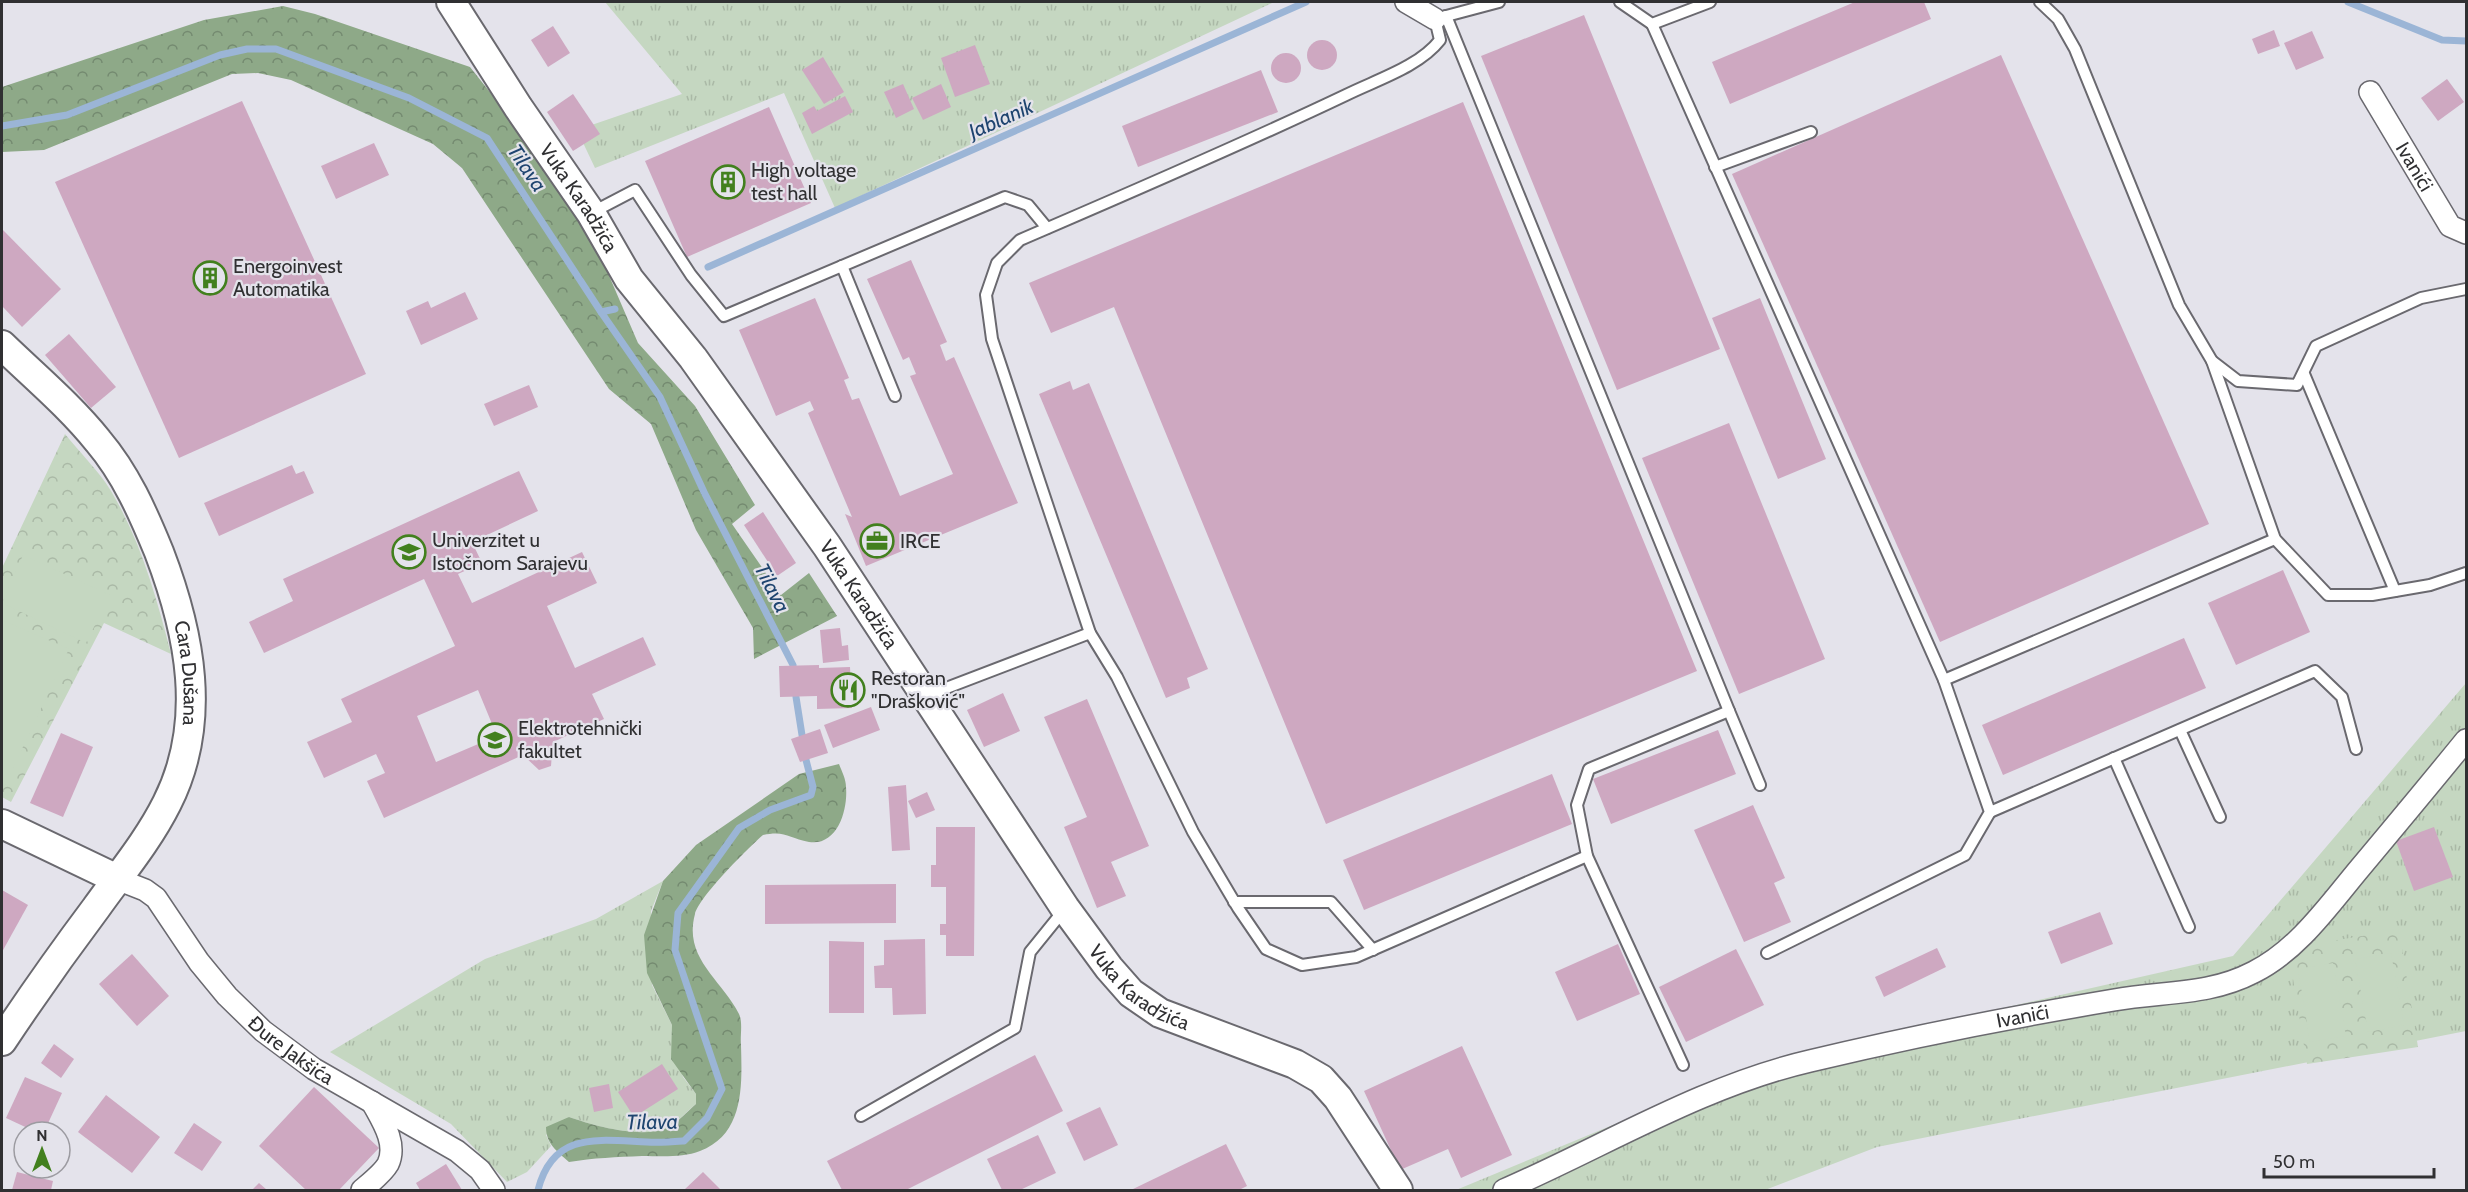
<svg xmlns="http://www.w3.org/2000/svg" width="2468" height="1192" viewBox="0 0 2468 1192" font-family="Cabin,sans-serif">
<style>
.grass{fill:url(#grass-tufts)}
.forest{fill:url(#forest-crowns)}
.park{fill:url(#park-crowns)}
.pitch{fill:#c5d7c1}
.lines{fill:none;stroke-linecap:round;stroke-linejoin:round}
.stream{stroke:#9bb5d6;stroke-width:7}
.building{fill:#cea8c1;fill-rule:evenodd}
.lane-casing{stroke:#6a696f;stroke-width:14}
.street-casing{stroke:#6a696f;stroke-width:24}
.secondary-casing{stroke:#6a696f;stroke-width:32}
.lane{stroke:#fff;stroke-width:10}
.street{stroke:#fff;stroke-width:21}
.secondary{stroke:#fff;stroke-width:28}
.labels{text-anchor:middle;stroke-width:4.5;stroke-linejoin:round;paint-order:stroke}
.street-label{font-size:20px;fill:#303032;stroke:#e4e3eb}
.poi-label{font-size:20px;fill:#303032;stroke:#e4e3eb;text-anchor:start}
.water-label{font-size:21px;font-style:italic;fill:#1e446f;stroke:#e4e3eb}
</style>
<defs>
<pattern id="grass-tufts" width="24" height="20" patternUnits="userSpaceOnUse" patternTransform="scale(1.5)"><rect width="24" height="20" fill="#c5d7c1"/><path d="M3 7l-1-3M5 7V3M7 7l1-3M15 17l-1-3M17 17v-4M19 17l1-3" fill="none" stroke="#aab9a6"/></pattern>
<pattern id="forest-crowns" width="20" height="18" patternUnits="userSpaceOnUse" patternTransform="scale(1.5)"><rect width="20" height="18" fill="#8ea988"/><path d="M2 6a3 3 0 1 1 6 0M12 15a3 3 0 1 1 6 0" fill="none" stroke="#748a70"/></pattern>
<pattern id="park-crowns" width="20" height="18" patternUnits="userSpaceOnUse" patternTransform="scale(1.5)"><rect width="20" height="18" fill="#c5d7c1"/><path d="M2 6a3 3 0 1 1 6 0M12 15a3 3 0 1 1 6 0" fill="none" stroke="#aab9a6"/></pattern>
</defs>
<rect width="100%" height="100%" fill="#e4e3eb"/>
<g class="grass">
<polygon points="605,2 1274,2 835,208 784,93 595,168 577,130 682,94"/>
<polygon points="2466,683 2466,1031 1877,1147 1765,1190 1456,1190 1765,1062 2233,956"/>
<path d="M663,881L651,911L652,985L672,1025V1038L683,1077L696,1094V1104C687,1111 677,1123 667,1128C641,1139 595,1126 569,1117L546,1135L551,1146L527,1172L507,1182L451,1124L330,1052L485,959L596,919Z"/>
</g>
<g class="forest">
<polygon points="283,6 315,14 470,67 531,144 592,236 638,343 695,406 755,505 732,524 781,595 809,573 837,616 754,659 753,628 696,530 651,424 609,389 462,168 433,144 291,80 258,73 232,74 44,150 2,152 2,87 204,20"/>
<path d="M839,764C842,772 846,779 846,787C848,809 838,846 809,842C789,838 785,830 763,835C748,848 699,897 695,914C683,958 721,979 739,1014C743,1022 740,1036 741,1045C742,1084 745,1134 700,1151C683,1158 660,1156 642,1156C617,1157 593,1158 569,1162C557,1151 546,1144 546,1127L569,1117C595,1126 641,1139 667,1128C677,1123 688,1111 696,1104V1094L671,1059L672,1025L647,973L644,935L663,881L696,845L799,774Z"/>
</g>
<g class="park">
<path d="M65,434C80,453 99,471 111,491C141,541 157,599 171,654L104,623L11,802L2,797V568Z"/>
<polygon points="2399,930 2418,1047 2307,1064 2288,948"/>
</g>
<g class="pitch">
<polygon points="23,555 110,595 86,643 2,603"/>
<polygon points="2,620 69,649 5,785 2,784"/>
<polygon points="2391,953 2404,1025 2368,1032 2355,959"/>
<polygon points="2333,963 2346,1036 2310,1042 2298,969"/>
</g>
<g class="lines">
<g class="stream">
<polyline points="2348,2 2442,40 2466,41"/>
<polyline points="2,126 67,115 220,55 247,49 276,49 409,98 487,138 601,312 660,397 704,492 793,665"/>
<polyline points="708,267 1306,2"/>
<polyline points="601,312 615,309"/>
<polyline points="796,697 802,735"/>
<path d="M538,1190C553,1131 598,1140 647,1142C659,1143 671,1142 684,1141L707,1118L722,1089L675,950L678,913L739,828L770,810L811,795L813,787L806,760"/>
</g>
</g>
<g class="building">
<polygon points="1855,2 1924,2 1931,19 1730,104 1712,62"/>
<polygon points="1584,15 1720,349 1617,390 1481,56"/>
<polygon points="553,26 570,53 548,67 531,40"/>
<polygon points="2274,30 2280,46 2258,54 2252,39"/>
<polygon points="2312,31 2324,58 2296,70 2284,43"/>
<circle cx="1322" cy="55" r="15"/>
<polygon points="975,45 990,84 955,97 941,58"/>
<circle cx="1286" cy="68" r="15"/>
<polygon points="2001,55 2209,524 1940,642 1732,174"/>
<polygon points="823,57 844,92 824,104 802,70"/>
<polygon points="1261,70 1278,112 1138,167 1122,126"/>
<polygon points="2447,79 2464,102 2438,121 2421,98"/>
<polygon points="903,84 914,109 896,118 884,92"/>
<polygon points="941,84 951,107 923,120 912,98"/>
<polygon points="573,94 600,134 573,151 547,112"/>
<polygon points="845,96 853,112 812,134 802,113 814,106 817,111"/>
<polygon points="242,101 366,374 179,458 55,182"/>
<polygon points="1463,102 1697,671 1326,824 1114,307 1051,333 1029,283"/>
<polygon points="769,107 811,203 687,257 645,161"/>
<polygon points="374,143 389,175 336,199 321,166"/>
<polygon points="2,229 61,289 22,327 2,306"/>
<polygon points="911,260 947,342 940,345 946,361 954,357 1018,503 866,566 845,514 852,517 808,413 814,410 810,401 776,416 739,330 815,298 849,378 844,380 852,400 859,398 900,496 953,474 910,376 916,374 909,357 903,360 867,279"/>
<polygon points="465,292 478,319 421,345 406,311 428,301 431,308"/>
<polygon points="1760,298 1826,459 1778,479 1712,318"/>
<polygon points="69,334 116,387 91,408 45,355"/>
<polygon points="1070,381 1073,390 1089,383 1208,669 1187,678 1190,688 1166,698 1039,394"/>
<polygon points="529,385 538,407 494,426 484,404"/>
<polygon points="1729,423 1825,659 1739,694 1642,458"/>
<polygon points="292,465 296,474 304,471 314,493 219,536 204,503"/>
<path d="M519,471L538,511L472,542L482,563L458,574L472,603L582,552L597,583L547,606L575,668L643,637L656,665L592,694L604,719L553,742L551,766L539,770L523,755L384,818L367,781L385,773L376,754L324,778L307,742L352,722L341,699L455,646L424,579L264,653L249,622L293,601L283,579ZM478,690L497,736L436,762L417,716Z"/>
<polygon points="763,512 796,563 777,576 744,525"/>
<polygon points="2283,570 2310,632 2236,665 2208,603"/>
<polygon points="840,628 842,646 848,645 849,660 823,663 820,630"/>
<polygon points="2184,638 2206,688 2003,775 1982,725"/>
<polygon points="819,665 819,668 850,667 852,708 817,709 817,696 780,697 779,666"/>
<polygon points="1003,693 1020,731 984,747 967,710"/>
<polygon points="1087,699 1149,846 1111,862 1126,896 1097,908 1064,827 1087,817 1044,717"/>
<polygon points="871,707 880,730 833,748 824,725"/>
<polygon points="820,729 828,753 800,762 791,739"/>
<polygon points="1718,730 1736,774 1611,824 1593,779"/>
<polygon points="61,733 93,747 63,817 30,803"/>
<polygon points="1552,774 1572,824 1364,910 1343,860"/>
<polygon points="906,785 910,850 892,851 888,787"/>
<polygon points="927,792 935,810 916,818 908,801"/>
<polygon points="1753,805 1785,878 1774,883 1791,922 1744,942 1694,830"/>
<polygon points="936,827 975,827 974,956 946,956 946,935 940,935 940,924 946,924 946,887 931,887 931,865 936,865"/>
<polygon points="2434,827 2453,877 2414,891 2396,841"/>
<polygon points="896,884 896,923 765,924 765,885"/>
<polygon points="2,890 28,905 2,952"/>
<polygon points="2100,912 2113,944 2061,964 2048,932"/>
<polygon points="925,939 926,1014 893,1015 892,988 875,988 874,966 884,965 884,940"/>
<polygon points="829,941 864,942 864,1013 829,1013"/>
<polygon points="1618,944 1640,994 1577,1021 1555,972"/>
<polygon points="1937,948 1946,967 1884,997 1875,977"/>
<polygon points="1736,949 1764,1005 1686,1042 1659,987"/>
<polygon points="132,954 169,996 137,1026 99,984"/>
<polygon points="54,1044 74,1059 61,1078 41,1063"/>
<polygon points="1462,1046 1512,1155 1461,1178 1448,1149 1400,1170 1364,1091"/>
<polygon points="1035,1055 1063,1111 906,1190 842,1190 827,1161"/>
<polygon points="662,1064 678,1089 634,1117 618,1092"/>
<polygon points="25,1077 62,1093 44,1132 36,1132 6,1118"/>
<polygon points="609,1084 613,1108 594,1112 589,1088"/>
<polygon points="314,1087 379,1148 339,1190 306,1190 259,1146"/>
<polygon points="106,1095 160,1137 132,1173 78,1132"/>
<polygon points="1100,1107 1118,1145 1084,1161 1066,1123"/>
<polygon points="194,1123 222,1142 202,1171 174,1153"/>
<polygon points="1038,1135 1056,1173 1020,1190 1002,1190 987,1159"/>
<polygon points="1226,1144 1247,1186 1239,1190 1131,1190"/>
<polygon points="446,1164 462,1190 420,1190 416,1183"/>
<polygon points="17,1172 53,1181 51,1190 12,1190"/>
<polygon points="703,1172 721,1190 684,1190"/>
<polygon points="259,1183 267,1190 252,1190"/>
</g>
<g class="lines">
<g class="lane-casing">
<g id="lane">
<path d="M1499,2L1435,19L1440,40C1419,67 1376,80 1346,95C1239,146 1129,193 1020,240L997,263L986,295L992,339L1090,633L1117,677L1193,832L1238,908L1266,949L1302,965L1356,957L1587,856"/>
<polyline points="1620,2 1652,24 1710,2"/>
<polyline points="2040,2 2058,19 2075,49 2179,305 2212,361 2238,381 2297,385 2316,346 2421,298 2466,289"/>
<polyline points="1446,16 1729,711"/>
<polyline points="1652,24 1944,680 2275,539"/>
<polyline points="1715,167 1811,132"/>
<polyline points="591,213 635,190 691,275 724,316 1005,197 1028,205 1047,228"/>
<polyline points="842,266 895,396"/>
<polyline points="2212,361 2275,539 2328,595 2372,595 2430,585 2466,573"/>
<polyline points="2304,374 2395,591"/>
<polyline points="928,695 1090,633"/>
<polyline points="2180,730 2220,817"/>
<polyline points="2114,758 2189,927"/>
<polyline points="1990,812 2315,671 2342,697 2356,749"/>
<polyline points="1234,902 1331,902 1373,950"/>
<polyline points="1767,953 1965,855 1990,812 1944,680"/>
<polyline points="1683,1065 1587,856 1577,805 1589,769 1729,711 1760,785"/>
<polyline points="861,1116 1015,1028 1030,952 1064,910"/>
</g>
</g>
<g class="street-casing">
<g id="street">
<polyline points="1406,2 1435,19"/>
<path id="s1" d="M2370,92L2450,226L2466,233"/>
<path id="s2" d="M117,879L145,890L156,898L199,962L227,996L263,1031L314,1069L457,1151L480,1170L494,1190"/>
<path d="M362,1190C370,1183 383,1173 388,1164C398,1143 381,1119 372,1102"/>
<path id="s3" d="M1504,1190C1605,1146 1702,1086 1810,1061C1910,1037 2012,1017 2114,1000C2163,991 2208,996 2254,972C2298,950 2329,905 2360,868C2396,825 2431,783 2466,740"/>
</g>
</g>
<g class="secondary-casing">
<g id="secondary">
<path id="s4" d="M451,2L518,107L591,213L629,279L693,358L827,546L1065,908L1109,968L1131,993L1160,1013L1295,1064L1321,1079L1338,1098L1398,1190"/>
<path id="s5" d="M2,345C34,376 70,406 98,441C126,474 143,513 159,552C190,633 208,722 167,803C148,841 121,873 96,908C63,952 32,996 2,1041"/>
<polyline points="2,824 117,879"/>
</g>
</g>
<use href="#lane" class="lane"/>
<use href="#street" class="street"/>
<use href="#secondary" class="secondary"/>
</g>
<defs>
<g id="building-ring" transform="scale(1.725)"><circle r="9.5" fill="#e4e3eb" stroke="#42801e" stroke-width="1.5"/><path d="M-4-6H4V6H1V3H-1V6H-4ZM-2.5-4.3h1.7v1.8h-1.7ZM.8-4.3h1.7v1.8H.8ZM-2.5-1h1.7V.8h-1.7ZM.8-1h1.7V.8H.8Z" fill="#42801e"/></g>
<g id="office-ring" transform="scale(1.725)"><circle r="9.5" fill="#e4e3eb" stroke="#42801e" stroke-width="1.5"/><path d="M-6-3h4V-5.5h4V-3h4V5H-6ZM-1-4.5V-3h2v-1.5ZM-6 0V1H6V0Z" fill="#42801e"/></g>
<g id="university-ring" transform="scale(1.725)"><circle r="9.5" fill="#e4e3eb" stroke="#42801e" stroke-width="1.5"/><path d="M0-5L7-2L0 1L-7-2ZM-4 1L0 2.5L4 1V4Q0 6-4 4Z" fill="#42801e"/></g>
<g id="restaurant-ring" transform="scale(1.725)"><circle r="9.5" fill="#e4e3eb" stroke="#42801e" stroke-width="1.5"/><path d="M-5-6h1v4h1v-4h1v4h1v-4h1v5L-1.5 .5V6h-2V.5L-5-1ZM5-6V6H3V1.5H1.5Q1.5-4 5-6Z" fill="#42801e"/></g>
</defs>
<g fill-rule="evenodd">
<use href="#building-ring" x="728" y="182"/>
<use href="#building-ring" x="210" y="278"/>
<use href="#office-ring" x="877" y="541"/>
<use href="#university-ring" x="409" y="552"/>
<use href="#restaurant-ring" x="848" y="690"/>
<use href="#university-ring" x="495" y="740"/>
</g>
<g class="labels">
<g class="street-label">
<text dy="7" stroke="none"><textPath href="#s1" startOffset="87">Ivanići</textPath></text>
<text dy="7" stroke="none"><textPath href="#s4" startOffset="234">Vuka Karadžića</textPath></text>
<text dy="7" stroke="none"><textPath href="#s4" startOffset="720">Vuka Karadžića</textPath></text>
<text dy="7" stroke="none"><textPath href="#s5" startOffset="388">Cara Dušana</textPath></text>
<text dy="7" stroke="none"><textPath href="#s4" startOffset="1206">Vuka Karadžića</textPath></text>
<text dy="7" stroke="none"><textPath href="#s3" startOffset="550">Ivanići</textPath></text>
<text dy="7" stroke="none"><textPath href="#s2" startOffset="249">Đure Jakšića</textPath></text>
</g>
<g class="poi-label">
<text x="751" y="177">High voltage<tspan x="751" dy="23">test hall</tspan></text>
<text x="233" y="273">Energoinvest<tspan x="233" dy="23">Automatika</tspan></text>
<text x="432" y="547">Univerzitet u<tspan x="432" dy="23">Istočnom Sarajevu</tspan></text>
<text x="900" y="548">IRCE</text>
<text x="871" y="685">Restoran<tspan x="871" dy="23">"Drašković"</tspan></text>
<text x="518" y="735">Elektrotehnički<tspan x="518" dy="23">fakultet</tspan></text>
</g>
<g class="water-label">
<text transform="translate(1001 119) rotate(-24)" y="7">Jablanik</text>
<text transform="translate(527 168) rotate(56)" y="7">Tilava</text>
<text transform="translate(772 588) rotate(63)" y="7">Tilava</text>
<text transform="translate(652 1122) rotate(-1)" y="7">Tilava</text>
</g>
</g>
<rect width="2468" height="1192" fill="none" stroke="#303032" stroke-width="6"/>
<g transform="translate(42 1150)"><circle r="28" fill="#e4e3eb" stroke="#9c9ba1" stroke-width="1.5"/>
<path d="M0-4.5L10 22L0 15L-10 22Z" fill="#42801e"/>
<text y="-9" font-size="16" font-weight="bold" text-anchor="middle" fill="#303032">N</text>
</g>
<path d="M2264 1168v9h170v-9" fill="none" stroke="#303032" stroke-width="3"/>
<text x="2273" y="1168" font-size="18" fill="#303032" stroke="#e4e3eb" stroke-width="4.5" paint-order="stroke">50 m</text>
</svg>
